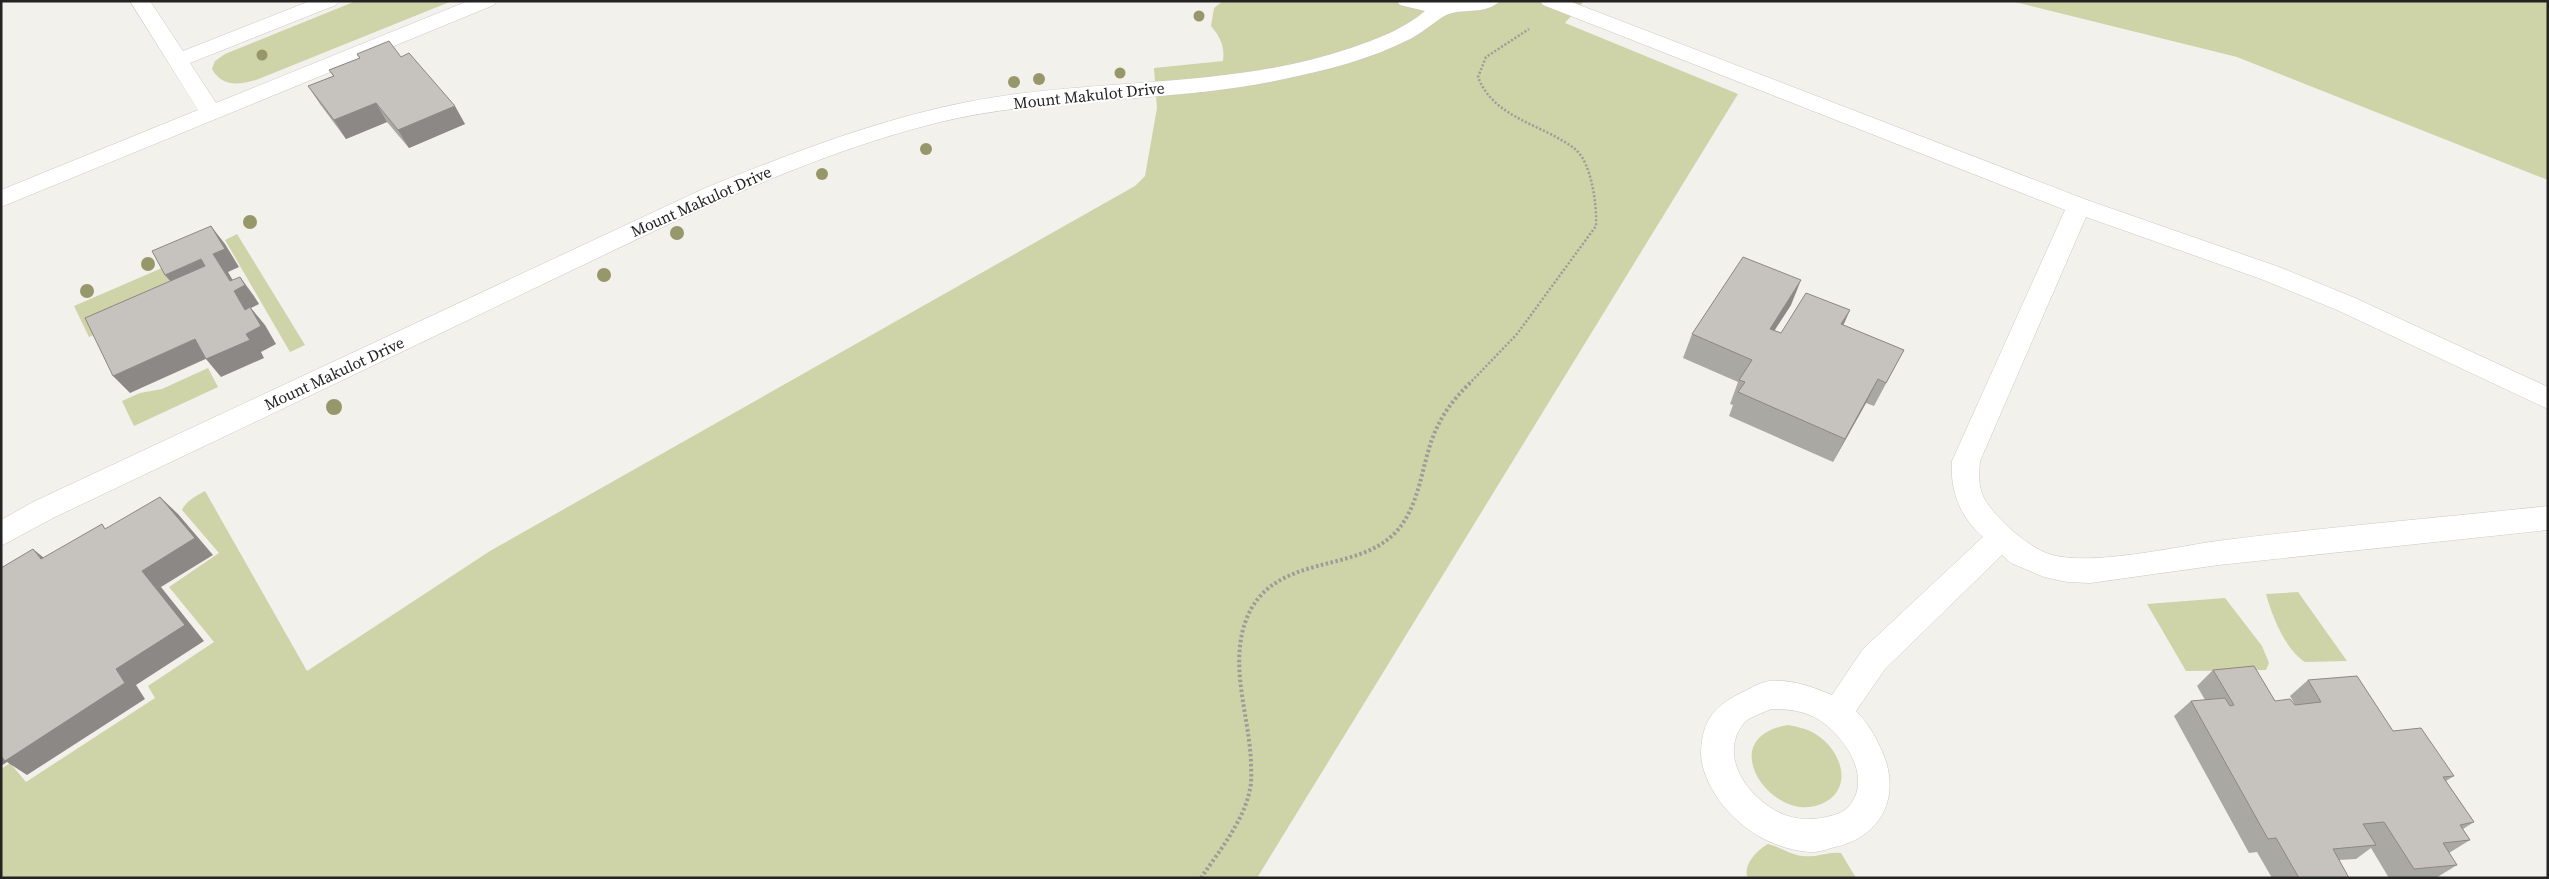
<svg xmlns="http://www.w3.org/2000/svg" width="2549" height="879" viewBox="0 0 2549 879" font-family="'Source Serif 4',serif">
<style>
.green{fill:#ced3a8}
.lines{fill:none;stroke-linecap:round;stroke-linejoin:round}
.street-casing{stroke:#cac8c3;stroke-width:1}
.path-far1{stroke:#9e9c99;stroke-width:2.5;stroke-dasharray:2 2;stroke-linecap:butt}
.path{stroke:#9e9c99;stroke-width:4;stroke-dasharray:2.5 2.5;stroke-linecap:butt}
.street{fill:#fff;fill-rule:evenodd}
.tree{fill:#96986b}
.wall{fill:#aaa8a3}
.shaded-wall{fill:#8b8885}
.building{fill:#c6c3be;stroke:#8b8885}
.labels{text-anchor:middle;stroke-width:4;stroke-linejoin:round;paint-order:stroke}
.street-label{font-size:16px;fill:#242322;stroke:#fff}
</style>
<rect width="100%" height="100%" fill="#f3f1ec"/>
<g class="green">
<path d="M356,1H452L256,80C238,85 222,87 212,69L215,61L225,54Z"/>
<path d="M1223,1H1584L1565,23L1738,94L1257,878H1V769L10,763L26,782L155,698L148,686L214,642L169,587L219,553L182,510C186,501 196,496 205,491L307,671L490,551L1135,186L1145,176L1157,108L1154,68L1223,61C1225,46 1220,37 1211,26L1214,8Z"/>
<polygon points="2011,1 2548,1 2548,180 2237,57"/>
<polygon points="237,234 305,345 290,352 225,240"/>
<polygon points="162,268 179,297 89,337 74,306"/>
<polygon points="208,368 218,387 134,426 122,401 140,393 162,389"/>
<path d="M2298,592L2347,661L2305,662C2285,649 2272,616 2266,594Z"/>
<polygon points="2225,598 2262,646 2269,663 2266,670 2186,671 2147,604"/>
<path d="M1788,725C1798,727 1809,729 1817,735C1839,749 1854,784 1827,801C1778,832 1708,738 1788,725Z"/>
<path d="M1768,844C1780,847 1789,854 1802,856C1816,858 1829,851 1841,853L1856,878H1748C1742,866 1757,850 1768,844Z"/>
</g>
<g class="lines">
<g class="street-casing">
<g id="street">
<polygon points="130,1 150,1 183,51 310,1 339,1 336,5 190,63 216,103 468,1 497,1 494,5 1,207 1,190 198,110"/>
<path d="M1397,1H1500C1485,15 1466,8 1449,14C1441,16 1421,34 1410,39C1371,59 1327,70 1284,79C1170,104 1050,95 936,123C797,158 668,225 539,286C377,364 215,441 53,518L1,546V520L33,502L703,189C789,154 876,120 967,102C1094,77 1228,90 1351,48C1377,39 1404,29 1425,11L1400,5Z"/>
<path d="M1540,1H1569L2087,200L2279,267L2355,298L2548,387V409L2337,310L2261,279L2086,217L1980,461C1979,474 1978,486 1984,498C1995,518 2028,547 2049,554C2088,567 2174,547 2217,541C2327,527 2438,518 2548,506V530L2219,565L2090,583L2067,582L2044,577L2011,563L2002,555L1885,669L1856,711C1867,722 1875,735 1881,749C1902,793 1884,836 1835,847C1827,849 1817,853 1809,852C1777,849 1748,834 1727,810C1714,796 1701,772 1701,753C1702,719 1715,705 1745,691C1753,687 1761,682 1770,681C1791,679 1813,687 1832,695L1863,649L1983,537C1960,517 1950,491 1952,461L2065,210L1543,5ZM1771,709C1784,709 1799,710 1812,716C1840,729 1875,776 1849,806C1843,813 1835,815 1826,817C1812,820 1799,820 1785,815C1751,802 1716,757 1744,723C1749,717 1763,713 1771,709Z"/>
</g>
</g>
<path class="path-far1" d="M1469,384L1517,334L1596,226C1597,206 1592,163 1575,149C1543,124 1494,119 1478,77L1486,57L1529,29"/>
<path class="path" d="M1201,878C1219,851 1244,821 1250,789C1252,780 1251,771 1251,762C1249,715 1229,666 1246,620C1272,552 1354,575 1395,533C1418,509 1421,472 1431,442C1439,419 1452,400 1470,383"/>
<use href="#street" class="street"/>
</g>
<g class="tree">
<circle cx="1199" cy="16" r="5.5"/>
<circle cx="262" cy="55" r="5.5"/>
<circle cx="1120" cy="73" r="5.5"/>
<circle cx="1039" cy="79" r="6"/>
<circle cx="1014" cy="82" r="6"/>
<circle cx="926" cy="149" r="6"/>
<circle cx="822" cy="174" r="6"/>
<circle cx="250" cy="222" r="7"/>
<circle cx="677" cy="233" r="7"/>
<circle cx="148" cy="264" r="7"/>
<circle cx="604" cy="275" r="7"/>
<circle cx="87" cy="291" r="7"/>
<circle cx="334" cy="407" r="8"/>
</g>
<g class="wall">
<polygon points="357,54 401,57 465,124 409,148 387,122 346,139 320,104 308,86 333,76 329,70 359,58"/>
<polygon points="1791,305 1774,330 1781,333 1843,325 1904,350 1874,406 1866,403 1833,462 1729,416 1733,405 1730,404 1738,382 1683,358 1692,334"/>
<polygon points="2213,670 2275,701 2295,705 2290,696 2308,680 2393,731 2454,776 2446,781 2474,822 2463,829 2470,840 2449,853 2457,865 2436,878 2389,878 2371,848 2356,859 2339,860 2349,878 2272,878 2257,852 2249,853 2174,716 2191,701 2205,700 2197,686"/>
</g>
<g class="shaded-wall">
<polygon points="376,103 387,122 346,139 334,120"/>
<polygon points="455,106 465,124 409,148 398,130"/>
<polygon points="211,226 225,244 239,267 228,272 238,289 240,277 254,296 259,304 251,308 265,325 276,344 261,352 264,358 221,377 206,359 246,334 245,310 234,291 230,281 213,254"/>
<polygon points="201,259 215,277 180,293 165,275"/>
<polygon points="1801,280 1791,305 1760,353 1770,329"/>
<polygon points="1850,310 1839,335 1841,324"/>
<polygon points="195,339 210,357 130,393 113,376"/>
<polygon points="1878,379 1866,403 1833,462 1845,439"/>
<polygon points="160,497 178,514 213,555 161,587 204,641 136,685 145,699 27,775 7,762 1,766 1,748 116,669 142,571"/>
<polygon points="33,549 54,566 41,559"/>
</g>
<g class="building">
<polygon points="389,41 401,57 409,53 455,106 398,130 376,103 334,120 308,86 334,76 329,70 360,58 357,54"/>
<polygon points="211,226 225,249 213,254 230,281 240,277 245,285 234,291 245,310 250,307 261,326 246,334 250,340 206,359 195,339 113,376 85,318 205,266 201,259 165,275 152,251"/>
<polygon points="1743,257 1801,280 1770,329 1781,333 1806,293 1850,310 1841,324 1904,350 1886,383 1878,379 1845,439 1738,392 1745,382 1739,380 1752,360 1692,334"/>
<polygon points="160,497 195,538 142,571 185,625 116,669 125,683 5,761 1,756 1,568 33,549 41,559 102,524 105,529"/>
<polygon points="2254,666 2275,701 2290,699 2295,705 2321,702 2308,680 2357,676 2393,731 2421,728 2454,776 2443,777 2474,822 2460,825 2470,840 2443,843 2457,865 2414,869 2384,822 2363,824 2376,845 2333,849 2349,878 2299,878 2276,838 2268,839 2191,701 2225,698 2230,706 2234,705 2213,670"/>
</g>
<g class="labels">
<g class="street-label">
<text transform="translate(1089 95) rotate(-6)" y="6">Mount Makulot Drive</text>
<text transform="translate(701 201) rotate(-24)" y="6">Mount Makulot Drive</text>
<text transform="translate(334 373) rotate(-25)" y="6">Mount Makulot Drive</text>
</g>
</g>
<rect width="2549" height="879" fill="none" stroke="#242322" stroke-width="5"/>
</svg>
